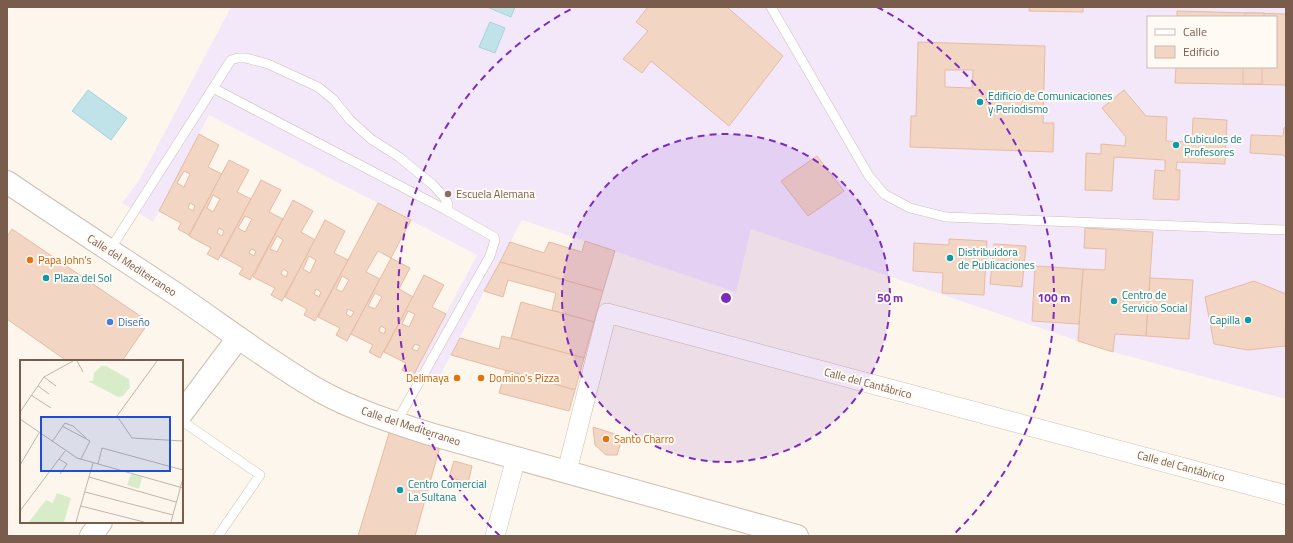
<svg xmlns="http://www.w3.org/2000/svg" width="1293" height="543" viewBox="0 0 1293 543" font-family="'Titillium Web',sans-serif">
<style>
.education{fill:#f3e8fa;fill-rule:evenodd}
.water{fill:#bfe3e8;stroke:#a5d3da}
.building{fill:#f3d5c3;stroke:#e6bba3;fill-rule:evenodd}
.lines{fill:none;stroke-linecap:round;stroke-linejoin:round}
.service-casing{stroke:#d1beb0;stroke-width:10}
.minor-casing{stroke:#d1beb0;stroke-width:20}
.tertiary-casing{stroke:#d1beb0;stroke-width:24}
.service{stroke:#fff;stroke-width:9}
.minor{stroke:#fff;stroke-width:19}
.tertiary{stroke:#fff;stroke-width:22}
.ring{fill:none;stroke:#7b2cbf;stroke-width:2;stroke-dasharray:7 5}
.culture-dot{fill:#0f9aa8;stroke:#fffaf3;stroke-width:1.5}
.education-dot{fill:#8d6e63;stroke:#fffaf3;stroke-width:1.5}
.food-dot{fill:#e8710a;stroke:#fffaf3;stroke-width:1.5}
.shop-dot{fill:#3f7fe0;stroke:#fffaf3;stroke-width:1.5}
.labels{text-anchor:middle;stroke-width:4;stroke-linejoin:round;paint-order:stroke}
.culture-label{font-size:11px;fill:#0d838f;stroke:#fffaf3;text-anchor:start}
.education-label{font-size:11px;fill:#785e54;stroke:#fffaf3;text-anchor:start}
.food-label{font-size:11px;fill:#c56008;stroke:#fffaf3;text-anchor:start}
.street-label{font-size:11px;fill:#7a5c4d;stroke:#fffaf3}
.shop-label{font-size:11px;fill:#366cbe;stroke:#fffaf3;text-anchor:start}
.inset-road{fill:none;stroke:#c5b3a7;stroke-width:1}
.view{fill:#1d4ed8;fill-opacity:0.15;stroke:#1d4ed8;stroke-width:2}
.inset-edge{fill:none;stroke:#7a5c4d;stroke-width:2}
.centre{fill:#7b2cbf;stroke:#fffaf3;stroke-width:2}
.ring-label{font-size:12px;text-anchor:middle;font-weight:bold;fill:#7b2cbf;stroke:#fffaf3;stroke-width:4;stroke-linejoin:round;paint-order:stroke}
</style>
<rect width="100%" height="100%" fill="#fdf6ec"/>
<path class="education" d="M231,7H1286V399L1113,352L1078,341L751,229L736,292L522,220L436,383L413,376L477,255L209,115L153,222L122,203L140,179ZM1148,17H1276V67H1148Z"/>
<g class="water">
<polygon points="487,7 515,7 511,17"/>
<polygon points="490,22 505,28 495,53 479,47"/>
<polygon points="88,90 127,118 111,140 72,111"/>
</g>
<g class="building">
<polygon points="648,7 727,7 783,56 729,126 651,61 642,73 623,59 648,31 636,22"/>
<polygon points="1029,7 1083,7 1083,12 1029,11"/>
<polygon points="1177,11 1286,14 1286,85 1175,83 1176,67 1276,67 1276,17 1177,17"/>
<rect x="1245" y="13" width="19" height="4"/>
<path d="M918,42L1045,46L1043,123H1054L1053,152L910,147L911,116H916ZM945,70H973L972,88L945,87Z"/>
<rect x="1243" y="67" width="19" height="17"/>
<polygon points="1124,90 1146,116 1167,117 1166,141 1192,142 1193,118 1227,120 1225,164 1177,162 1176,170 1180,170 1179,200 1153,199 1155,170 1165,171 1165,160 1114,157 1112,191 1085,190 1086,153 1101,154 1101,144 1125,146 1126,137 1102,108"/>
<polygon points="1286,126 1286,158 1283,155 1250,153 1251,135 1283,136 1284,128"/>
<path d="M199,134L219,145L208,167L222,174L189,235L178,229L181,223L159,211ZM184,171L190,174L184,187L177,183ZM190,203L195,206L193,211L188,208Z"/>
<polygon points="817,156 844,191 808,216 781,181"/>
<path d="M229,160L249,170L237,192L251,199L218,260L207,254L211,248L189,236ZM213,195L220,199L213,212L207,208ZM219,228L224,231L222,236L217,233Z"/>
<path d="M261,180L281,190L269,212L283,219L250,280L239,274L243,268L221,256ZM245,216L252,219L245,232L238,228ZM251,249L256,251L254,256L249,253Z"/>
<path d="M293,200L313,211L301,232L315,240L282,301L271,295L275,288L253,277ZM277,236L283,240L277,252L270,249ZM283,269L288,272L286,277L281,274Z"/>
<path d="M378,203L411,220L391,258L378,251L366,272L380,279L347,341L336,335L340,328L318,317ZM342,276L349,280L342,292L336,289ZM348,309L354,312L351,317L346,314Z"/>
<path d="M325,220L345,231L334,253L348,260L315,321L304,315L307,309L285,297ZM309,256L316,260L310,273L303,269ZM316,289L321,292L319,297L314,294Z"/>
<polygon points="1085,228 1153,232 1146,336 1115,334 1113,352 1078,341 1083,269 1105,270 1106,249 1084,248"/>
<polygon points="12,229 149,322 122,361 67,361 7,319 7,237"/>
<polygon points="949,239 987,241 984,295 942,293 943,273 913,271 914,243 949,245"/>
<polygon points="585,241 615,251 603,291 500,262 510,242 544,253 549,242 582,252"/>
<polygon points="994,244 1026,246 1022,287 990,284"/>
<path d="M391,258L410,268L399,289L413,297L380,358L369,352L373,345L351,334ZM375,293L382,297L375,309L368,306ZM381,326L386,329L384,334L379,331Z"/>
<polygon points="500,262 603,291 594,322 552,310 556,293 508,280 503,297 484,291"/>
<polygon points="1035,266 1083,269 1079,324 1032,321"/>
<path d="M424,275L444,285L432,307L446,314L413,376L402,370L406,363L384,352ZM408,311L415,314L409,327L402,324ZM415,344L420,346L417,351L412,349Z"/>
<polygon points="1150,278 1193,280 1189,339 1146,336"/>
<polygon points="1254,281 1286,294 1285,346 1248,350 1214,344 1205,297"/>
<polygon points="521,302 594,322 584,358 511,338"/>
<polygon points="502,336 584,358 575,390 451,355 460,338 499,349"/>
<polygon points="506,370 575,390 569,411 499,393"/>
<polygon points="593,427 615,434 620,445 617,455 606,455 595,445"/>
<polygon points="390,430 441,443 415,536 358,536"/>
<polygon points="454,461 472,466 468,483 449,477"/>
</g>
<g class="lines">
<g class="service-casing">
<g id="service">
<polyline points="771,7 869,176 884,194 910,208 946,217 1286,230"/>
<polyline points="213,88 448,211 494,237 495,240 490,256 396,423"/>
<polyline points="109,251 231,60 238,58 246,58 268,64 318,87 334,100 350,120 371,139 399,157 432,184 444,197 448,204 448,211"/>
<polyline points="182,421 260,475 218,536"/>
</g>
</g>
<g class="minor-casing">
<g id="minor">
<polyline points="567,471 607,313 1286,495"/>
<polyline points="495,536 516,458"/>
</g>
</g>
<g class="tertiary-casing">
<g id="tertiary">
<path d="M7,182C63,220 120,257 176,294C224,327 270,362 320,391C354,410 393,422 430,434L797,536"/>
<polyline points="182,413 238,338"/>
<polyline points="91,536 101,522"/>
</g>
</g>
<use href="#service" class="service"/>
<use href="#minor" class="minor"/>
<use href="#tertiary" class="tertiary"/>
</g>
<circle cx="726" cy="298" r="164" fill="#7b2cbf" fill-opacity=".12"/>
<g class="ring">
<circle cx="726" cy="298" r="164"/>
<path d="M500 536A328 328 0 0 1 575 7M877 7A328 328 0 0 1 952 536"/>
</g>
<g class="culture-dot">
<circle cx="980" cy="102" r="4"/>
<circle cx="1176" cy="145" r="4"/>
<circle cx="950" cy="258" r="4"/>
<circle cx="46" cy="278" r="4"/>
<circle cx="1114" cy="301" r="4"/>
<circle cx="1248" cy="320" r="4"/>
<circle cx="400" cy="490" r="4"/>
</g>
<circle class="education-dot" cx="448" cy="194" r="4"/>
<g class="food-dot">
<circle cx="30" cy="260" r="4"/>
<circle cx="457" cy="378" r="4"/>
<circle cx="481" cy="378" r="4"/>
<circle cx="606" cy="439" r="4"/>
</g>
<circle class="shop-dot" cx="110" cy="322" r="4"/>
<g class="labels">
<g class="culture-label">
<text x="988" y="100">Edificio de Comunicaciones<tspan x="988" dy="13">y Periodismo</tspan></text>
<text x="1184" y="143">Cubiculos de<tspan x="1184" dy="13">Profesores</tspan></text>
<text x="958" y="256">Distribuidora<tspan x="958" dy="13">de Publicaciones</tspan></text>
<text x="54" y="282">Plaza del Sol</text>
<text x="1122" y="299">Centro de<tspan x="1122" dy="13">Servicio Social</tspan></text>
<text x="1240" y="324" text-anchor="end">Capilla</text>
<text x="408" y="488">Centro Comercial<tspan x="408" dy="13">La Sultana</tspan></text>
</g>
<g class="education-label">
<text x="456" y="198">Escuela Alemana</text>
</g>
<g class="food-label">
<text x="38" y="264">Papa John's</text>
<text x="449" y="382" text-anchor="end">Delimaya</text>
<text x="489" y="382">Domino's Pizza</text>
<text x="614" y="443">Santo Charro</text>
</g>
<g class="street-label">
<text transform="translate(132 265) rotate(33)" y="4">Calle del Mediterraneo</text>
<text transform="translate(868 383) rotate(15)" y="4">Calle del Cantábrico</text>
<text transform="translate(411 426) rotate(18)" y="4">Calle del Mediterraneo</text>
<text transform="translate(1181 466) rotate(15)" y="4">Calle del Cantábrico</text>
</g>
<g class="shop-label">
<text x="118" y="326">Diseño</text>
</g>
</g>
<g transform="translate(20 360)">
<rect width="163" height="163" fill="#fdf6ec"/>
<path d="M81,6H86L109,19L110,27L103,36L98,37L68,21H73L74,13ZM111,114L122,117L119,129L107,125ZM37,133L51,138L44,162H9L26,140L33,143Z" fill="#d8ecc9"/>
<path class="inset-road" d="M57,1L63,12M137,1L97,56L112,78L163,81M24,17L36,26M18,26L29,34M11,35L31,48M0,52L24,17L53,1M0,59L57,98L163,128M42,66L70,81L61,99M32,82L45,63L53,66L66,78M39,99L47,104L40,114M78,104L82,88L163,110M0,105L19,73M69,117L156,142M65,132L153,155M61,146L124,162M0,151L45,91M56,162L73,103M151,162L163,118"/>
<path class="view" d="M21,57H150V111H21Z"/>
<rect width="163" height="163" class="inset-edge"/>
</g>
<circle cx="726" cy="298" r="6" class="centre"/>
<g class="ring-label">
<text x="890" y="302">50 m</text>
<text x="1054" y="302">100 m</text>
</g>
<rect width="1293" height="543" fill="none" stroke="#7a5c4d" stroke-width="16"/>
<rect x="1147" y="16" width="130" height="52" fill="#fffaf3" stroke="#cabbb1"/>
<rect x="1155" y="29" width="20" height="6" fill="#ffffff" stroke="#cabbb1"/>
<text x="1183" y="36" font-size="12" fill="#7a5c4d">Calle</text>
<rect x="1155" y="46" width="20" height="12" fill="#f3d5c3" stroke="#cabbb1"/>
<text x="1183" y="56" font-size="12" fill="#7a5c4d">Edificio</text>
</svg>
